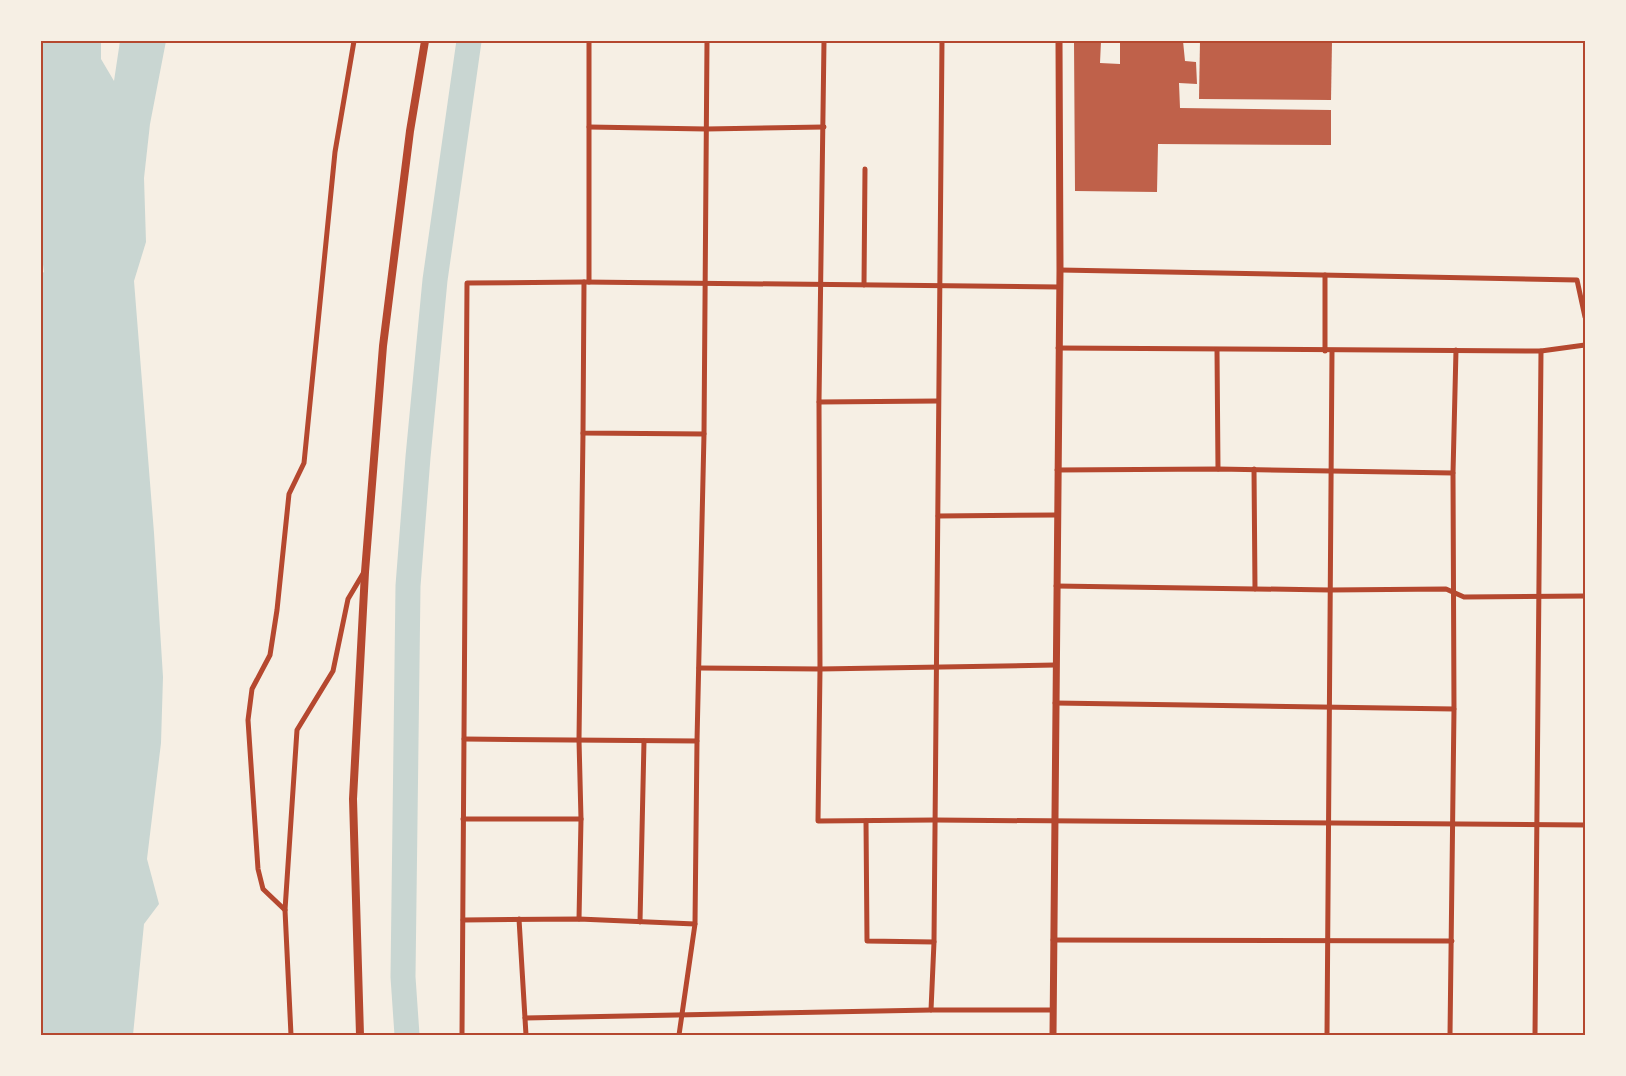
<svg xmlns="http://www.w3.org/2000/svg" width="1626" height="1076" viewBox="0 0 1626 1076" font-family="'Space Grotesk',sans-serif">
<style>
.water{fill:#c9d6d2}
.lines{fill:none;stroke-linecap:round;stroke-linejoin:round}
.river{stroke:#c9d6d2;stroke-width:25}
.building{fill:#bf614a}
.minor{stroke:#b5482f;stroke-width:5}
.tertiary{stroke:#b5482f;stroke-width:7}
.secondary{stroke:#b5482f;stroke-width:8}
.neatline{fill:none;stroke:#b5482f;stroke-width:2}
</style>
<rect width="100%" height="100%" fill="#f6efe4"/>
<polygon class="water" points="41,41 101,41 101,59 114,81 120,41 166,41 150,124 144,178 146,242 134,281 154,533 163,677 161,743 147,859 159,904 144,924 133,1035 41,1035 41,274 44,272 41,249"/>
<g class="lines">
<polyline class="river" points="407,1035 403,977 408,586 418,457 435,280 469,41"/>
</g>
<g class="building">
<polygon points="1101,41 1100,63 1120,64 1120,41 1183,41 1185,61 1196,62 1197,84 1179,83 1180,108 1331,110 1331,145 1158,144 1157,192 1075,191 1074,42"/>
<polygon points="1200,41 1332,41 1331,100 1199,99"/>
</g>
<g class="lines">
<g class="minor">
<polyline points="589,41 589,282"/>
<polyline points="824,41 819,402 938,401"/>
<polyline points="589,127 706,129 824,127"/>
<polyline points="1060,270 1577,280 1585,317"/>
<polyline points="1325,275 1325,351"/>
<polyline points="584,282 583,433 704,434"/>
<polyline points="864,285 865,169"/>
<polyline points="1058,348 1541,351 1585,345"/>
<polyline points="1217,350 1218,469"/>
<polyline points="819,402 820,669 818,821 935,820 1585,825"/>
<polyline points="1254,469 1255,589"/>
<polyline points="1057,470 1218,469 1453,473"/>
<polyline points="938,516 1056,515"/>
<polyline points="1056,586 1330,590 1446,589 1464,597 1585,596"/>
<polyline points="699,668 820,669 1055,665"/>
<polyline points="1055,703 1454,709"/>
<polyline points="464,739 697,741"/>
<polyline points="463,819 581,819"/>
<polyline points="866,821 867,941 934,942"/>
<polyline points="285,910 263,889 258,869 248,720 252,689 270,655 277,610 289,494 304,463 335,152 354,41"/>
<polyline points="519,919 526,1035"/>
<polyline points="579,919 581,819 579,740 583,433"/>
<polyline points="463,920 579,919 695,924"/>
<polyline points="640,922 644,741"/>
<polyline points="1053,940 1452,941"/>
<polyline points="931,1010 934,942 942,41"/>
<polyline points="525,1018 931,1010 1053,1010"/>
<polyline points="291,1035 285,910 297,730 333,671 348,599 364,572"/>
<polyline points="462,1035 467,283 584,282 1059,287"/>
<polyline points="679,1035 695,924 697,741 704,434 707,41"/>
<polyline points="1327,1035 1332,351"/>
<polyline points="1450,1035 1454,709 1453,473 1456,350"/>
<polyline points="1535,1035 1541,351"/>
</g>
<polyline class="tertiary" points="1053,1035 1060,270 1059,41"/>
<polyline class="secondary" points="360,1035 353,799 365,572 383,346 410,131 425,41"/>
</g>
<rect width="1626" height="1076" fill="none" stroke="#f6efe4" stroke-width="85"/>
<rect x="42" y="42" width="1542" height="992" class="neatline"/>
</svg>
